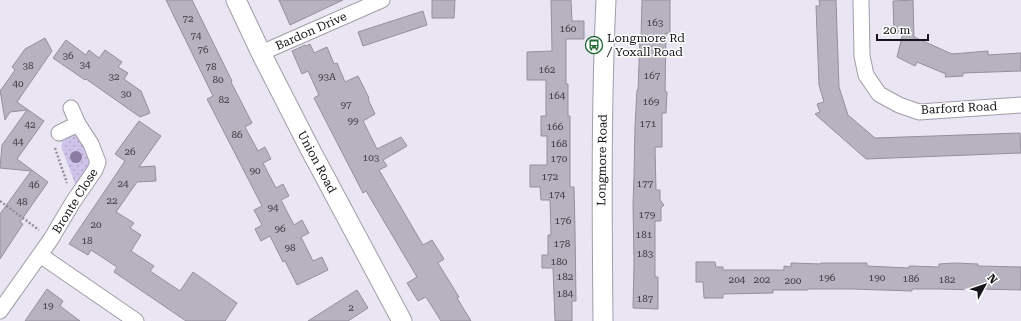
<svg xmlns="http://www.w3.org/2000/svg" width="1021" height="321" viewBox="0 0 1021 321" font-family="'Roboto Serif',serif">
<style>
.grass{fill:url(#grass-dots)}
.building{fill:#b6b2bf;stroke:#938f9b}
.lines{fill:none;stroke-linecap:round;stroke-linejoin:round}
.minor-casing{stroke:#a09da9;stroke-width:17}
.tertiary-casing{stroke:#a09da9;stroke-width:21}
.path{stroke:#918e97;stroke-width:2.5;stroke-dasharray:2 2;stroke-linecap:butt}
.minor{stroke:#fff;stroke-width:15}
.tertiary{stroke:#fff;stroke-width:19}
.tree{fill:#8a7ca1}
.labels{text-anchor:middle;stroke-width:3;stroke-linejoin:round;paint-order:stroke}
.number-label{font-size:10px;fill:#3e3c42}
.street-label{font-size:12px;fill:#161519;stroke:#fff}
.poi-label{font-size:12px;fill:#161519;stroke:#fff;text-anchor:start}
</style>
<defs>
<pattern id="grass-dots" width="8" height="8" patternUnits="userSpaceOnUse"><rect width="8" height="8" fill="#cfc3e9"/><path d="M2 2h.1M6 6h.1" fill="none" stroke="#b1a7c7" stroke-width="1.8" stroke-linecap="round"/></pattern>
</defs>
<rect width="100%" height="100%" fill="#e9e5f2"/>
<polygon class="grass" points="76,134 93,158 77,189 61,146 64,139"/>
<g class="building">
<polygon points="166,0 192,0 232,81 231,82 252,123 245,127 258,151 265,147 271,159 263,163 276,188 283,184 289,196 281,200 294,225 302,220 305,226 309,233 301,237 313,261 322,257 328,270 297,285 285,261 283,262 270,236 261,241 255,229 262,225 254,210 262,206 207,99 213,96"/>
<polygon points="279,0 343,0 290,25"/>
<polygon points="432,0 455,0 454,18 432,18"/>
<polygon points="551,0 571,0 572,21 584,21 584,39 566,39 566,84 568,84 568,116 570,116 570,187 574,187 575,230 576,301 572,301 572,321 555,321 553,268 542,268 542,255 548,255 548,235 551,235 550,200 541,200 540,187 530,187 530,165 547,165 547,136 541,136 541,116 546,116 546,80 527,80 527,52 552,51"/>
<polygon points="642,0 670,0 670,34 666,33 665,91 667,92 666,113 662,113 662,147 655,147 656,190 660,190 660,200 664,205 661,208 661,221 655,221 655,277 658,277 658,309 633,308 634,263 633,204 634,176 635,126 637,90 638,90 640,39 641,39"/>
<polygon points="819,0 836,0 839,87 848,115 875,138 1020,133 1021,153 866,159 815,114 820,112 817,104 824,102 819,85 816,6 820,6"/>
<polygon points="913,0 914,37 952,54 988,51 988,55 1021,53 1021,71 963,73 963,76 945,77 946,74 917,62 915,66 897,57 903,33 894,33 893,1"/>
<polygon points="423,11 427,25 363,46 358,32"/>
<polygon points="45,38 52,51 17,102 44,121 17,159 48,182 20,222 23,224 0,259 0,214 31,171 0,168 2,145 27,110 10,112 5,120 0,90 1,90 15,70 12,67 25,49"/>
<polygon points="66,40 86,55 89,50 99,58 105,50 122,62 118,67 128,73 124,79 141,91 150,113 140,117 86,79 85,80 53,58"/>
<polygon points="310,44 314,53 327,47 334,64 337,63 345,82 358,76 369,98 368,99 375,114 363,121 377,149 401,137 407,146 383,160 387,166 379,170 423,245 432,240 444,259 438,263 459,297 457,298 471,321 441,321 426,297 418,301 407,283 417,277 366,191 363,193 314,98 319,95 308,71 302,74 292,51 305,45 306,46"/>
<polygon points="139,121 161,136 139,167 155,166 156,181 137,182 116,212 134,223 130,228 141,235 131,251 154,266 150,271 180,291 193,272 237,303 225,321 186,321 114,272 117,267 91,250 88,255 69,244 125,161 115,154"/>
<polygon points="696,262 715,262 716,267 723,267 723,270 784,270 784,266 791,267 791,263 821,264 821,263 867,263 867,266 909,268 909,266 939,267 939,264 955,263 978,264 978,266 1021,267 1021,290 979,289 979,290 939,289 912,289 912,291 852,289 808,289 808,290 773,290 773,293 723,294 723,298 704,298 703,282 696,282"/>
<polygon points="47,289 63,301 60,306 80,321 25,321"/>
<polygon points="357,290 368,308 348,321 308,321"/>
</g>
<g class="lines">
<g class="minor-casing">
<g id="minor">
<polyline points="861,0 862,56 866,75 879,94 899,105 919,112 1021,105"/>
<polyline points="261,53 382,0"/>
<polyline points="59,133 78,124"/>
<polyline points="40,255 136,321"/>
<polyline points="0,311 51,239 73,202 95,170 98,162 91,144 78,124 71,108"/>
</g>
</g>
<g class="tertiary-casing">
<g id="tertiary">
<polyline points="236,0 261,53 310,149 402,321"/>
<path d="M603,321C602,214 601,107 606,0"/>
</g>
</g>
<g class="path">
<polyline points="55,148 67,183"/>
<polyline points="0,201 39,230"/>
</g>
<use href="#minor" class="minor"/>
<use href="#tertiary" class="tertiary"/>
</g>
<circle class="tree" cx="76" cy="157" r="6"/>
<defs>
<g id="bus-ring" transform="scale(0.9)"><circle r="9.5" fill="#fff" stroke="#206834" stroke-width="1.5"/><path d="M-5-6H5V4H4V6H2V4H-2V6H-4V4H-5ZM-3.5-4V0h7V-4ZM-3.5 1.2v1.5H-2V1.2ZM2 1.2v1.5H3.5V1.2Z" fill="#206834"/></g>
</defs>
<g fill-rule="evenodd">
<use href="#bus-ring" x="594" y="45"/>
</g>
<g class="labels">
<g class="number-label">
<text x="188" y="22">72</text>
<text x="655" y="26">163</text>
<text x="568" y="32">160</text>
<text x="196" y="39">74</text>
<text x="203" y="53">76</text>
<text x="68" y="59">36</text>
<text x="85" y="68">34</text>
<text x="28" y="69">38</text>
<text x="211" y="70">78</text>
<text x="547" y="73">162</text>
<text x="652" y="79">167</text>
<text x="114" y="80">32</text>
<text x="327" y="80">93A</text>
<text x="218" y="83">80</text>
<text x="18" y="87">40</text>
<text x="126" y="97">30</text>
<text x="557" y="99">164</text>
<text x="224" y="103">82</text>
<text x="651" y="105">169</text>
<text x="346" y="108">97</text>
<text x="353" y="124">99</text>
<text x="648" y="127">171</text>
<text x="30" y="128">42</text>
<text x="555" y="130">166</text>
<text x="237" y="138">86</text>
<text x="18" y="145">44</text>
<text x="559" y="147">168</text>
<text x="130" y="155">26</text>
<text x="371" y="161">103</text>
<text x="559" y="162">170</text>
<text x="255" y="174">90</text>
<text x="550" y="180">172</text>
<text x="123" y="187">24</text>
<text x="645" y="187">177</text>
<text x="34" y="188">46</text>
<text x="557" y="198">174</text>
<text x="112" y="204">22</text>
<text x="22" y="205">48</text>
<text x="273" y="211">94</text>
<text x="647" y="218">179</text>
<text x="563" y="224">176</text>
<text x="96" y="228">20</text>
<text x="280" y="232">96</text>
<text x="644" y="238">181</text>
<text x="87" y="244">18</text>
<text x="562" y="247">178</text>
<text x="290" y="251">98</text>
<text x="645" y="257">183</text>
<text x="559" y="265">180</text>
<text x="565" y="280">182</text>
<text x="827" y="281">196</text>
<text x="877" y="281">190</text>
<text x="911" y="282">186</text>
<text x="737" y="283">204</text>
<text x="762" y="283">202</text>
<text x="947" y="283">182</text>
<text x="793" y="284">200</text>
<text x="565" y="297">184</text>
<text x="645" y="302">187</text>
<text x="48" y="309">19</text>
<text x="351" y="311">2</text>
</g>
<g class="street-label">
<text transform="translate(311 31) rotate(-24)" y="4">Bardon Drive</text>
<text transform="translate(959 108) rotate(-3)" y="4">Barford Road</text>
<text transform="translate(602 160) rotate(-89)" y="4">Longmore Road</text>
<text transform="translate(317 162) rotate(62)" y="4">Union Road</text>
<text transform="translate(75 201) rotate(-58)" y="4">Bronte Close</text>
</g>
<g class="poi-label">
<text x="607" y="42">Longmore Rd<tspan x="607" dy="14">/ Yoxall Road</tspan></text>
</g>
</g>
<g transform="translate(985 285) rotate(50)" stroke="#ffffff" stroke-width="3" paint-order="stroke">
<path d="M0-3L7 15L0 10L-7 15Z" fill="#161519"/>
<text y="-6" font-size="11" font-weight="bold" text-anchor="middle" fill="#161519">N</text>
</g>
<path d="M877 34v6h51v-6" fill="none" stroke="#161519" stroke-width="2"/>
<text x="883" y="34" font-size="12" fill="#161519" stroke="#ffffff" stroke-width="3" paint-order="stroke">20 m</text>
</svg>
